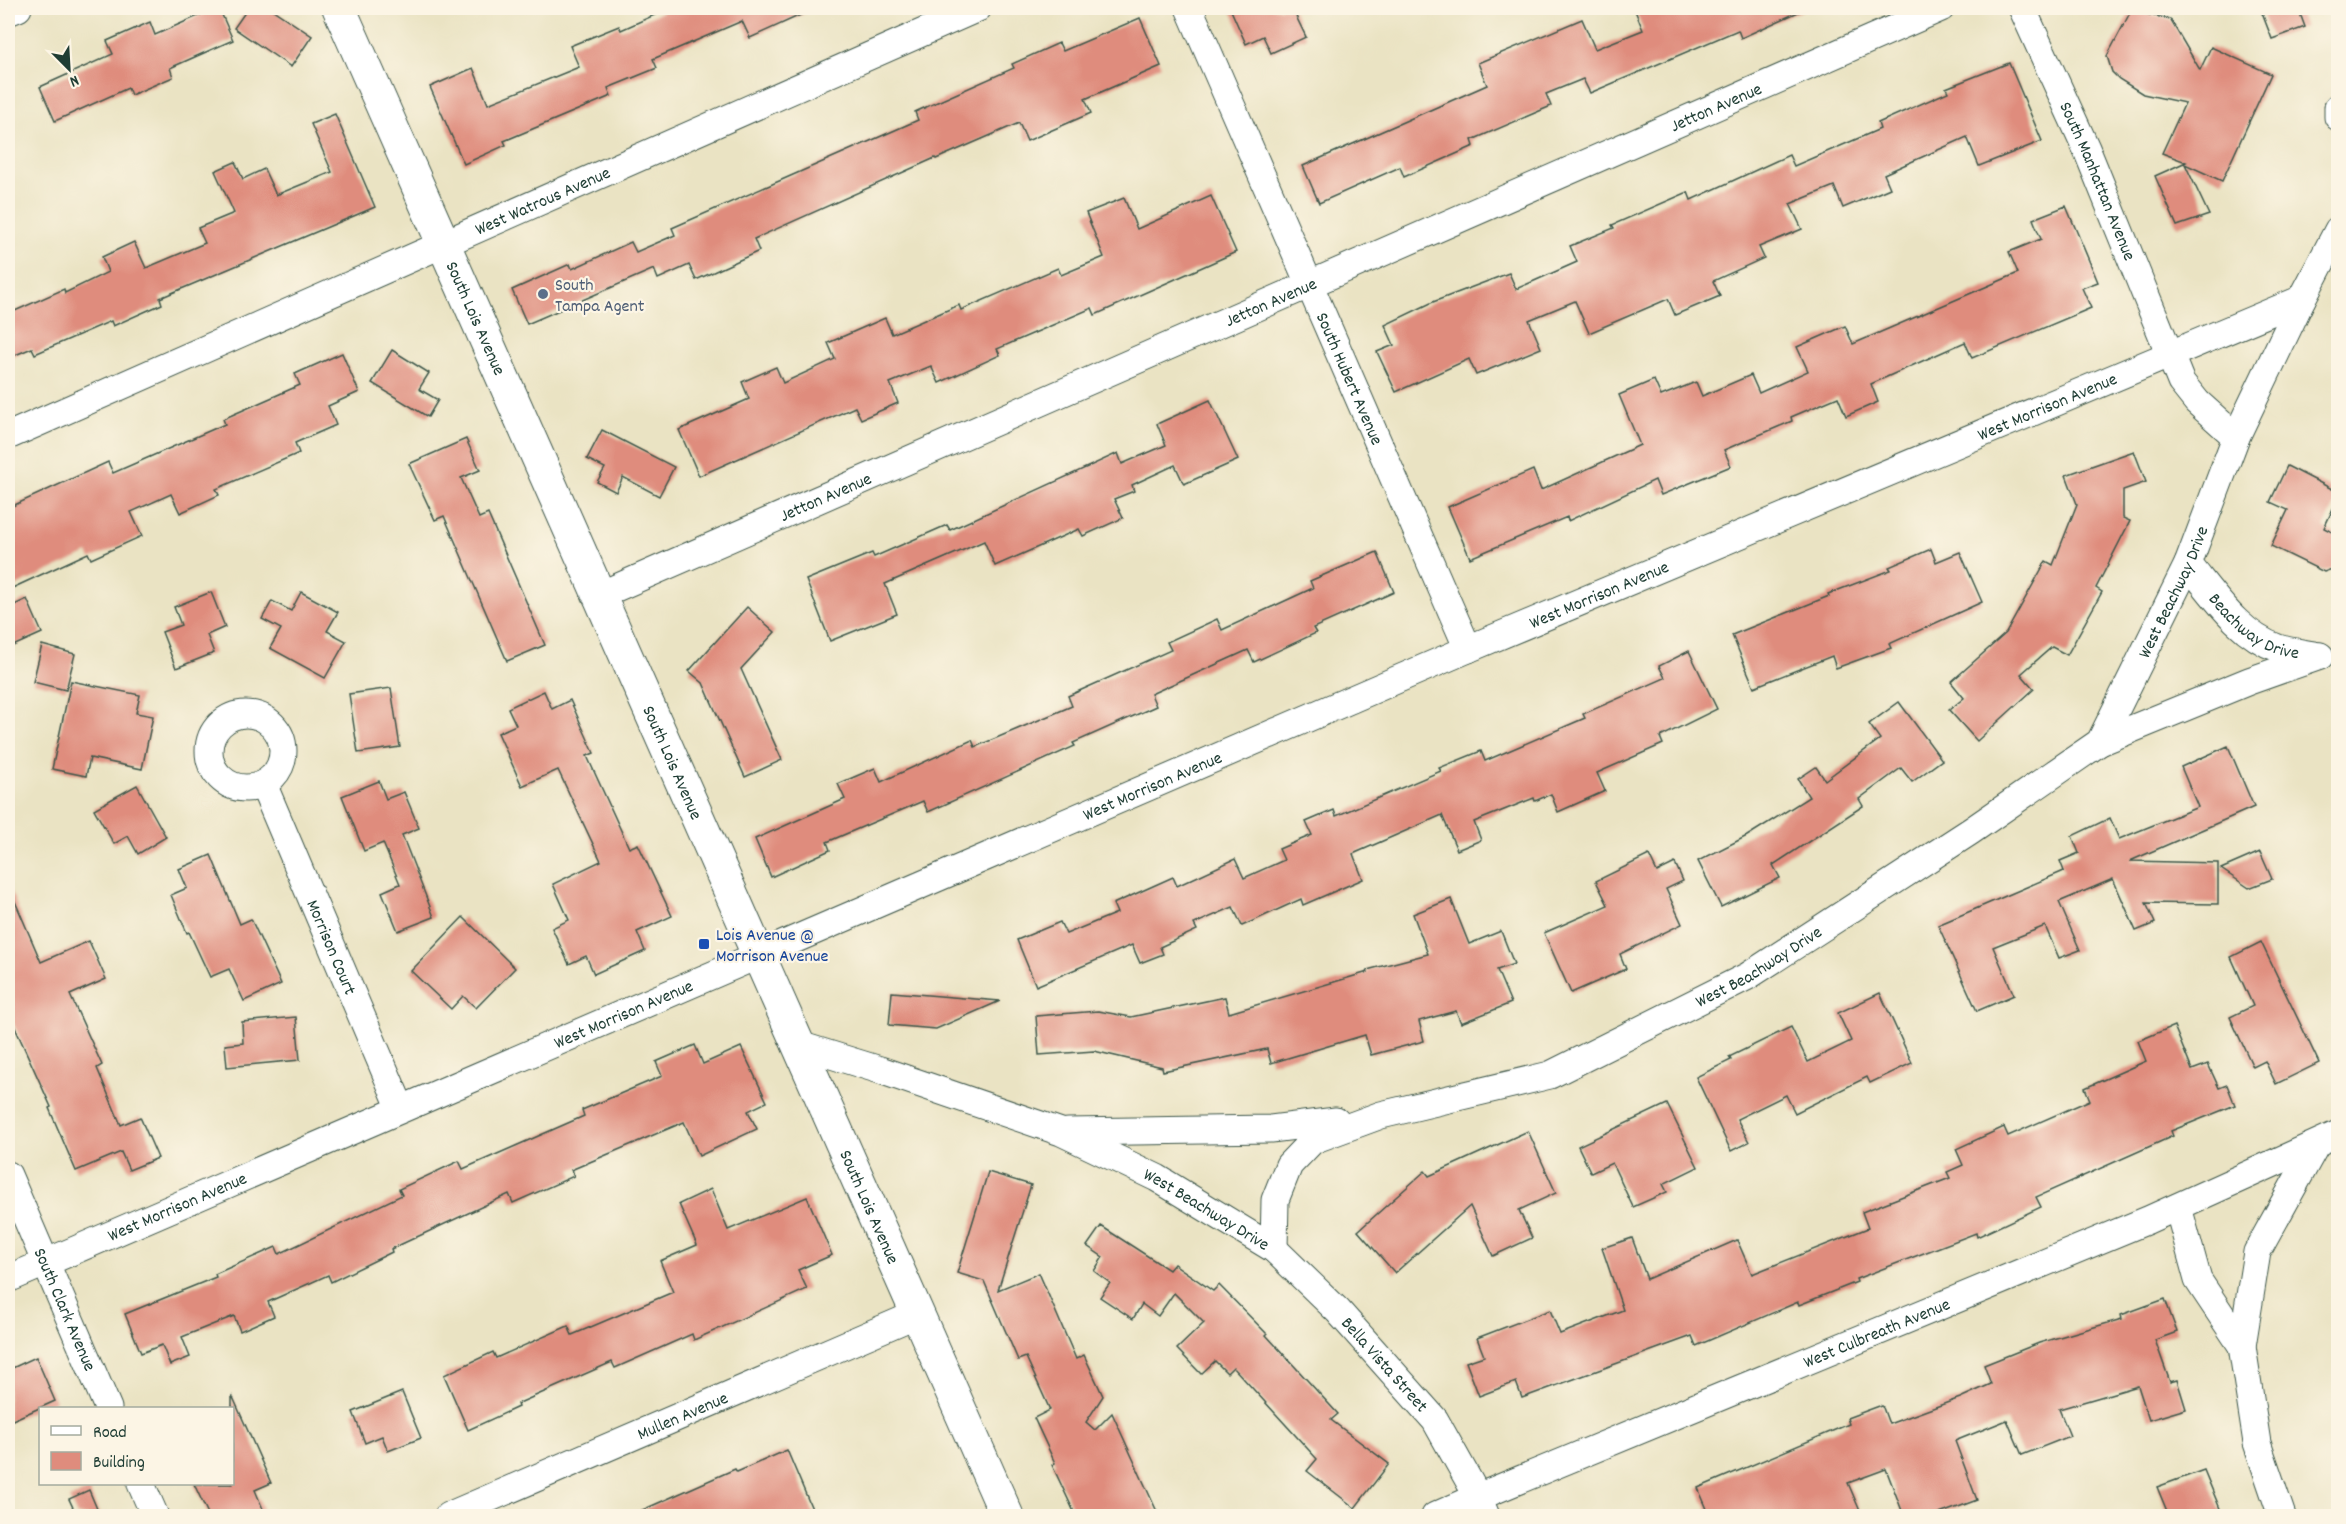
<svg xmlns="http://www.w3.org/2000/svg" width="2346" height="1524" viewBox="0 0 2346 1524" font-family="Dekko,sans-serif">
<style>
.building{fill:#df8c7d}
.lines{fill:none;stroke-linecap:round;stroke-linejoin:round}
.street-casing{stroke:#3d5649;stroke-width:29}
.secondary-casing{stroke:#3d5649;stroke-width:35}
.street{stroke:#fff;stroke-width:27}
.secondary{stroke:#fff;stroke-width:33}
.service-dot{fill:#5c6f8a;stroke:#fcf5e5;stroke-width:2}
.transit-dot{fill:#1a4fb4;stroke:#fcf5e5;stroke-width:2}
.labels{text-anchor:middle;stroke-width:4.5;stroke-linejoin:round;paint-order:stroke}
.street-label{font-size:18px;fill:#1f3d34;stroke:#fcf5e5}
.service-label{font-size:18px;fill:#4e5e75;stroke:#fcf5e5;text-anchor:start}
.transit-label{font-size:18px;fill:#164399;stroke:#fcf5e5;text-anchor:start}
</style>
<rect width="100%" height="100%" fill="#fcf5e5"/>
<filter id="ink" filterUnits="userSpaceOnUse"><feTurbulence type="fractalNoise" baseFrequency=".0167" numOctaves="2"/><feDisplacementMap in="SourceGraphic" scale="12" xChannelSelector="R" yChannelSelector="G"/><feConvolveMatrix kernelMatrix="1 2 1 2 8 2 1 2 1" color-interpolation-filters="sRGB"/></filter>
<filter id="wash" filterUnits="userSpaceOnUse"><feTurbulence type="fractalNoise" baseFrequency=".008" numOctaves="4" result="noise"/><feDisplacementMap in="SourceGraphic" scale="24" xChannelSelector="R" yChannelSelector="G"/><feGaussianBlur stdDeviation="1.35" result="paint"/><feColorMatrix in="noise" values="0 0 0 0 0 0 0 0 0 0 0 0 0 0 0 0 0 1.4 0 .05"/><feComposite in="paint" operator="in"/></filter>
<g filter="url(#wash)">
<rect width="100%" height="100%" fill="#eae3c3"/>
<g id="blocks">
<g class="building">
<polygon points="216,8 219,8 233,40 170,68 173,77 131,95 128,88 55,121 40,87 113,54 107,41 150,22 155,35"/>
<polygon points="248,8 270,8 312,36 291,67 234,28"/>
<polygon points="670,8 816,8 750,38 742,21 653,59 657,68 608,88 611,96 504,141 506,145 464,164 430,87 473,68 488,104 579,67 570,46 619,26 621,30"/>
<polygon points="1230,8 1292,8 1306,37 1271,53 1263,36 1246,44"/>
<polygon points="1634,8 1807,8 1741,38 1738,30 1590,93 1583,79 1546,94 1551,106 1472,140 1474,146 1404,177 1400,167 1319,203 1303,166 1487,85 1478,63 1582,19 1595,49 1643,30"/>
<polygon points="2260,8 2298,8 2305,27 2272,39"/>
<polygon points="2131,11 2170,19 2200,70 2211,47 2271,74 2222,181 2185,164 2209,215 2177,226 2155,176 2186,162 2162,153 2185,103 2143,94 2119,79 2112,72 2107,56"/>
<polygon points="1140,18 1161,66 1085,99 1091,113 1027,141 1019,123 936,159 935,158 754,239 759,251 696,280 689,265 658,279 654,269 527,324 512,290 570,264 572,269 631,242 636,252 675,235 672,228 918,120 915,112 1014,68 1012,64 1059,43 1063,51"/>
<polygon points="2009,63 2042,141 1979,166 1967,137 1884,174 1890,188 1843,208 1834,186 1790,204 1802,229 1759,247 1764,258 1713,281 1720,296 1675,315 1668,299 1589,333 1575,301 1529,320 1541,348 1476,375 1469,359 1396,392 1377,352 1394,345 1385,325 1433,302 1509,273 1516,289 1577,262 1570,246 1614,228 1612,225 1688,192 1691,200 1789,155 1794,166 1880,129 1878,123 1948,92 1946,88"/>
<polygon points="335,114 375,207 160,298 162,304 113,326 111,321 35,354 32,348 8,358 8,314 64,289 65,293 108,272 102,257 134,242 146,268 205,243 198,228 234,213 215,171 235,162 243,179 264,169 276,195 332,172 311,124"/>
<polygon points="1211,196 1236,252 1095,315 1092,308 997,349 1000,355 939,383 931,366 890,383 898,403 861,419 855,407 699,476 679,430 749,399 742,382 776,367 783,383 835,359 828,343 885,318 892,334 959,305 961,310 1058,268 1061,275 1104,257 1086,213 1124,198 1137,229"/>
<polygon points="2066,206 2098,282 2082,288 2091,308 1972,358 1965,342 1871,384 1878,402 1846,416 1838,397 1791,417 1792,421 1724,450 1731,466 1661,495 1655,480 1568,521 1567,517 1470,558 1448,507 1533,470 1541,490 1640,445 1619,395 1654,380 1661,396 1696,382 1702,396 1751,375 1759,393 1808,371 1797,347 1845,326 1853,344 2018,273 2009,252 2041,239 2033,219"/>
<polygon points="392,350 429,373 419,389 438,400 428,417 372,383"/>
<polygon points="342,353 359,392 328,406 336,425 295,443 299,453 216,489 219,495 180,513 171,494 131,512 142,536 91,559 88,553 8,590 8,508 108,462 113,473 225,424 223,419 300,385 295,374"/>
<polygon points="1210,400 1238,460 1184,484 1175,465 1132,485 1134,491 1114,499 1123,518 1083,536 1079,529 995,566 984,541 885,584 897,614 830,641 806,580 872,553 874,557 947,525 950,530 1118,453 1122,464 1166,445 1157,424"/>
<polygon points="602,430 674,467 659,496 623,477 616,492 597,482 605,468 587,459"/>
<polygon points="466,439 480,470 461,478 479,518 488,514 545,645 507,661 444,516 435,520 409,464"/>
<polygon points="2134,451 2146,482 2123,490 2123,518 2130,521 2096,588 2102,592 2067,655 2052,647 2021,674 2034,689 1977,741 1949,710 1964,698 1951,682 2006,633 2046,561 2053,565 2077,504 2066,475"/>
<polygon points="2287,466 2338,492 2338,498 2324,528 2338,535 2338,567 2324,572 2271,546 2288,510 2270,502"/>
<polygon points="1931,549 1936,562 1960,552 1982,602 1889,644 1891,648 1836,668 1832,656 1754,687 1732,635 1829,596 1828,594 1891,570 1889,567"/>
<polygon points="1377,552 1394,592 1313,628 1316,633 1254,662 1248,650 1151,694 1156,706 1073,743 1075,746 928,812 923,801 827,842 830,850 771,877 755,839 845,799 838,784 875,768 881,782 972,740 975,747 1072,706 1068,696 1171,650 1167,642 1217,619 1222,630 1313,588 1310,581"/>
<polygon points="211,592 225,627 207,635 214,653 176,668 162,632 181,625 174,607"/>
<polygon points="301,592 338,612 327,631 346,641 325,678 270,648 281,629 262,619 272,601 291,611"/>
<polygon points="27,599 42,633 13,646 8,633 8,608"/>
<polygon points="747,607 775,632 741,669 782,760 745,777 703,683 689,671"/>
<polygon points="42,645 75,654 66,690 33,682"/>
<polygon points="1689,651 1717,709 1660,737 1663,744 1597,773 1605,791 1558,812 1551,794 1535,801 1534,798 1474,822 1481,840 1457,850 1442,815 1353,854 1363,879 1303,905 1301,899 1242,926 1233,907 1194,924 1197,930 1160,947 1163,954 1140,963 1132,945 1036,986 1017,940 1060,922 1066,934 1117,913 1113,904 1173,877 1177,886 1235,859 1244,878 1284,860 1279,849 1312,835 1306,822 1334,810 1336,816 1441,771 1439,768 1481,751 1485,761 1585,718 1583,714 1665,678 1659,666"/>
<polygon points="71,681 140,695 136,713 153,716 142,769 90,758 86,776 52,769"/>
<polygon points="391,688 400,747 358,753 349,694"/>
<polygon points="544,691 552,709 570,700 594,753 587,756 629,848 638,844 672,916 637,932 645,951 594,974 586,956 569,964 552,928 569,920 553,884 601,861 558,770 522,786 498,733 516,725 508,708"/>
<polygon points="1899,702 1942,760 1912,782 1901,768 1859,799 1863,806 1773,865 1780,878 1721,907 1698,861 1747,836 1809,797 1798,779 1816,767 1825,780 1880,739 1869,724"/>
<polygon points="2228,746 2254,807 2130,861 2218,863 2218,904 2146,903 2155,923 2136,931 2113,879 2059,902 2080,950 2059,958 2045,926 1993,947 2014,995 1977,1011 1938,925 2064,871 2060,861 2079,853 2072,836 2110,818 2119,839 2198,807 2181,767"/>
<polygon points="379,781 386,799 404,792 419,828 402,835 434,917 398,931 382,892 400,884 383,843 364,851 342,796"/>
<polygon points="137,785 166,837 138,854 128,836 114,844 94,809"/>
<polygon points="2260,852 2272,879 2249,888 2221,869"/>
<polygon points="211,855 240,924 251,919 281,984 244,1001 229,969 210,977 189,932 187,933 171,895 187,888 179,869"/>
<polygon points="1649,855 1657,872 1675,863 1683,881 1666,889 1682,924 1620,954 1626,969 1571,993 1544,933 1608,905 1596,881"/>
<polygon points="8,885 41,962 89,941 106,979 70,995 102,1065 97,1068 121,1125 140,1117 158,1158 129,1170 121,1152 76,1171 49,1108 51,1107 8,1012"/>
<polygon points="1451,899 1469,944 1501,931 1514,964 1497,970 1511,1003 1461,1023 1456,1011 1419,1021 1424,1041 1371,1055 1365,1035 1271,1063 1267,1049 1163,1071 1162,1067 1094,1051 1039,1055 1036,1016 1098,1011 1131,1017 1225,997 1229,1013 1368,972 1367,970 1428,954 1413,914"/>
<polygon points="463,917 515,968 476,1008 463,996 451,1009 411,971"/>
<polygon points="2261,942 2319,1063 2276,1084 2265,1061 2253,1067 2230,1017 2253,1006 2231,957"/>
<polygon points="892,992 1000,1001 936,1029 889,1025"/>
<polygon points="1880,993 1912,1063 1870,1083 1867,1077 1795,1113 1786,1095 1737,1119 1749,1142 1731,1151 1696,1077 1731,1060 1729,1057 1791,1027 1808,1062 1851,1041 1838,1013"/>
<polygon points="296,1017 300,1060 227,1067 225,1045 243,1043 242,1022"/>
<polygon points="2174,1026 2192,1070 2208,1064 2219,1088 2227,1085 2235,1105 2171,1131 2173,1136 2036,1197 2041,1207 1977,1237 1976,1233 1856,1279 1857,1282 1799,1305 1798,1302 1696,1346 1692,1336 1522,1398 1516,1382 1479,1396 1466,1362 1484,1356 1477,1338 1550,1310 1560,1334 1623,1310 1602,1248 1632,1238 1647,1279 1737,1240 1752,1274 1868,1228 1862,1212 1950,1178 1947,1172 1963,1165 1956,1149 2004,1127 2008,1136 2090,1100 2085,1088 2146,1061 2138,1041"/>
<polygon points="695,1045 703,1064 741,1047 767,1102 748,1111 757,1129 699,1156 684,1122 571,1170 574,1176 513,1203 509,1194 391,1249 392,1252 331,1282 328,1275 268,1302 274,1316 240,1331 234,1316 182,1337 190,1357 170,1365 162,1345 141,1353 125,1314 216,1277 215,1274 276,1247 279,1254 402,1195 399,1189 459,1161 463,1169 584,1116 582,1110 662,1076 656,1062"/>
<polygon points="1667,1104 1698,1167 1663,1184 1667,1192 1633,1207 1612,1163 1591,1173 1578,1146"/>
<polygon points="1528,1131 1556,1193 1519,1210 1532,1238 1493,1256 1470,1206 1395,1273 1358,1231 1425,1171 1429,1176"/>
<polygon points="988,1172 1031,1185 998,1290 1039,1273 1076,1359 1084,1355 1103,1396 1086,1422 1095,1430 1112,1413 1159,1516 1076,1516 1052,1465 1055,1463 1034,1418 1050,1410 1026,1357 1018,1360 984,1281 957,1273"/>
<polygon points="711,1189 728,1230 807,1197 832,1255 798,1270 807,1289 694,1340 692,1334 615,1368 612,1362 517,1404 518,1407 468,1430 444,1375 493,1352 496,1358 568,1326 572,1335 673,1292 660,1261 697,1245 679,1204"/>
<polygon points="1101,1226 1169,1270 1174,1264 1213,1291 1219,1285 1267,1334 1266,1335 1338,1414 1331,1420 1389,1464 1355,1508 1307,1471 1317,1459 1233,1367 1227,1373 1215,1361 1201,1374 1177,1349 1204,1323 1174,1293 1158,1316 1142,1304 1133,1319 1100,1297 1110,1283 1094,1271 1103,1257 1087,1246"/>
<polygon points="2165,1299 2177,1332 2155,1340 2170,1382 2177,1380 2186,1409 2149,1420 2138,1386 2059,1409 2070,1436 2022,1455 2007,1420 1955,1441 1977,1500 1934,1516 1904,1516 1886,1469 1848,1483 1860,1511 1847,1516 1710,1516 1698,1488 1849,1424 1847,1418 1882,1405 1889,1424 1960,1398 1991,1384 1984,1365 2039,1343 2122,1319 2121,1315"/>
<polygon points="36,1357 55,1401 8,1422 8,1370"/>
<polygon points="402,1392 421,1438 388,1451 382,1436 365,1443 353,1412"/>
<polygon points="232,1395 271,1483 255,1490 263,1509 247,1516 209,1516 194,1484 232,1484"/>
<polygon points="787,1450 815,1516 629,1516 735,1469 737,1472"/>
<polygon points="2204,1470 2223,1516 2169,1516 2157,1487"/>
<polygon points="89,1490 100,1516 77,1516 69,1499"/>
</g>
</g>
</g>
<g filter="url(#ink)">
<use href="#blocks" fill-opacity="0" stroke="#3d5649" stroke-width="1.5"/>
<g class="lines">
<g class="street-casing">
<g id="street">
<path id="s1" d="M1189,8L1468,649"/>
<path id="s2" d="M2022,8L2086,148L2181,382L2197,402L2236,437"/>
<polyline points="8,12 18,8"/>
<polyline points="2338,107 2338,117"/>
<path id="s3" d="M8,436L978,8"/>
<path id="s4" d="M2188,564C2213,594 2239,635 2278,648C2291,652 2306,653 2319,656"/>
<path id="s5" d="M600,595L1941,8"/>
<circle cx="246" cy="751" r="37"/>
<polyline points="2100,742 2249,681 2320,656"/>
<path id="s6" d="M263,784L401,1109"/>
<path id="s7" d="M799,1045L880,1070L1061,1132L1157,1178L1274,1249L1275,1200L1289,1165L1313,1140L1381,1115L1550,1075L1748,976L1971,831L2100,742L2188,564L2236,437L2302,299L2338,230"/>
<polyline points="1068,1132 1271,1129 1336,1121"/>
<path id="s8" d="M8,1175L108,1408"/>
<polyline points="2178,1207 2198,1280 2242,1346 2257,1443 2282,1516"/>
<path id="s9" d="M1274,1249L1338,1311L1435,1420L1478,1497L1486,1516"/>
<path id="s10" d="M8,1279L1468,649L2302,299"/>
<polyline points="2242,1346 2257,1252 2316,1145"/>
<polyline points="141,1484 155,1516"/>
<path id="s11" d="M448,1516L917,1314"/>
<path id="s12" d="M1435,1516L1478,1497L2148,1220L2338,1134"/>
</g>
</g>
<g class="secondary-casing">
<g id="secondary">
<path id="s13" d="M339,8L1007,1516"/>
</g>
</g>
<use href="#street" class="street"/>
<use href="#secondary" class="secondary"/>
</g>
</g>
<circle class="service-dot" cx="543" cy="294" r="6"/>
<rect class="transit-dot" x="698" y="938" width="12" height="12" rx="3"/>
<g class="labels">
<g class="street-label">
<text dy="6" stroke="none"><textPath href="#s5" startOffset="1218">Jetton Avenue</textPath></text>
<text dy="6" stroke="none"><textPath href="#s2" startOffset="189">South Manhattan Avenue</textPath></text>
<text dy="6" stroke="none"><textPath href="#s3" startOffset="584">West Watrous Avenue</textPath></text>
<text dy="6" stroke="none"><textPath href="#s5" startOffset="732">Jetton Avenue</textPath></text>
<text dy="6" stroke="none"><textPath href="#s13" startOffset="339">South Lois Avenue</textPath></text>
<text dy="6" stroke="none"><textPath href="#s1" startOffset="404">South Hubert Avenue</textPath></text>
<text dy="6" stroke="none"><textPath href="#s10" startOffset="2218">West Morrison Avenue</textPath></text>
<text dy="6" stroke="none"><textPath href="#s5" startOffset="246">Jetton Avenue</textPath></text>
<text dy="6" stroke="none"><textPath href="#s7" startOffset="1698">West Beachway Drive</textPath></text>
<text dy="6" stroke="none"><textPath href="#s10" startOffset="1732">West Morrison Avenue</textPath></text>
<text dy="6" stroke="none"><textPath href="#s4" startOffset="93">Beachway Drive</textPath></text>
<text dy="6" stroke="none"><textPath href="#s13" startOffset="825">South Lois Avenue</textPath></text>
<text dy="6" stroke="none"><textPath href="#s10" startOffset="1246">West Morrison Avenue</textPath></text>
<text dy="6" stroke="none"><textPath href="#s6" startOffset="177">Morrison Court</textPath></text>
<text dy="6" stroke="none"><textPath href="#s7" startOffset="1122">West Beachway Drive</textPath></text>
<text dy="6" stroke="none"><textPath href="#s10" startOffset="670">West Morrison Avenue</textPath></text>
<text dy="6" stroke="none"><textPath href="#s10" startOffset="184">West Morrison Avenue</textPath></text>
<text dy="6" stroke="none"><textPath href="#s13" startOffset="1311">South Lois Avenue</textPath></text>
<text dy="6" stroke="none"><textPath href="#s7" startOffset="441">West Beachway Drive</textPath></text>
<text dy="6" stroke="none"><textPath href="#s8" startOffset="146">South Clark Avenue</textPath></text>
<text dy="6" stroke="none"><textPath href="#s12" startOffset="478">West Culbreath Avenue</textPath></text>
<text dy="6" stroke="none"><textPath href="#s9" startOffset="160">Bella Vista Street</textPath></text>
<text dy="6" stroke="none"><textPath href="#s11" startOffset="255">Mullen Avenue</textPath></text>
</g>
<g class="service-label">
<text x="555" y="290">South<tspan x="555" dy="21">Tampa Agent</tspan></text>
</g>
<g class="transit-label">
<text x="716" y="940">Lois Avenue @<tspan x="716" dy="21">Morrison Avenue</tspan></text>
</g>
</g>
<rect width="2346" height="1524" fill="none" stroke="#fcf5e5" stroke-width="30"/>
<rect x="39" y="1407" width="195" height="78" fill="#fcf5e5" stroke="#a4ab9e" stroke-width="1.5"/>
<rect x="51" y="1426" width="30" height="9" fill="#ffffff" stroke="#a4ab9e" stroke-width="1.5"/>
<text x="93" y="1437" font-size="18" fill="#1f3d34">Road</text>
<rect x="51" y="1452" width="30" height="18" fill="#df8c7d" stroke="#a4ab9e" stroke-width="1.5"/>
<text x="93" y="1467" font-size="18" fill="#1f3d34">Building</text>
<g transform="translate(69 69) rotate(156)" stroke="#fcf5e5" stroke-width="4.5" paint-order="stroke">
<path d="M0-4.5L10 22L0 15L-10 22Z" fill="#1f3d34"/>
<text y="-9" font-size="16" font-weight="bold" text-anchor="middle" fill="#1f3d34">N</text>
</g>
</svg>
